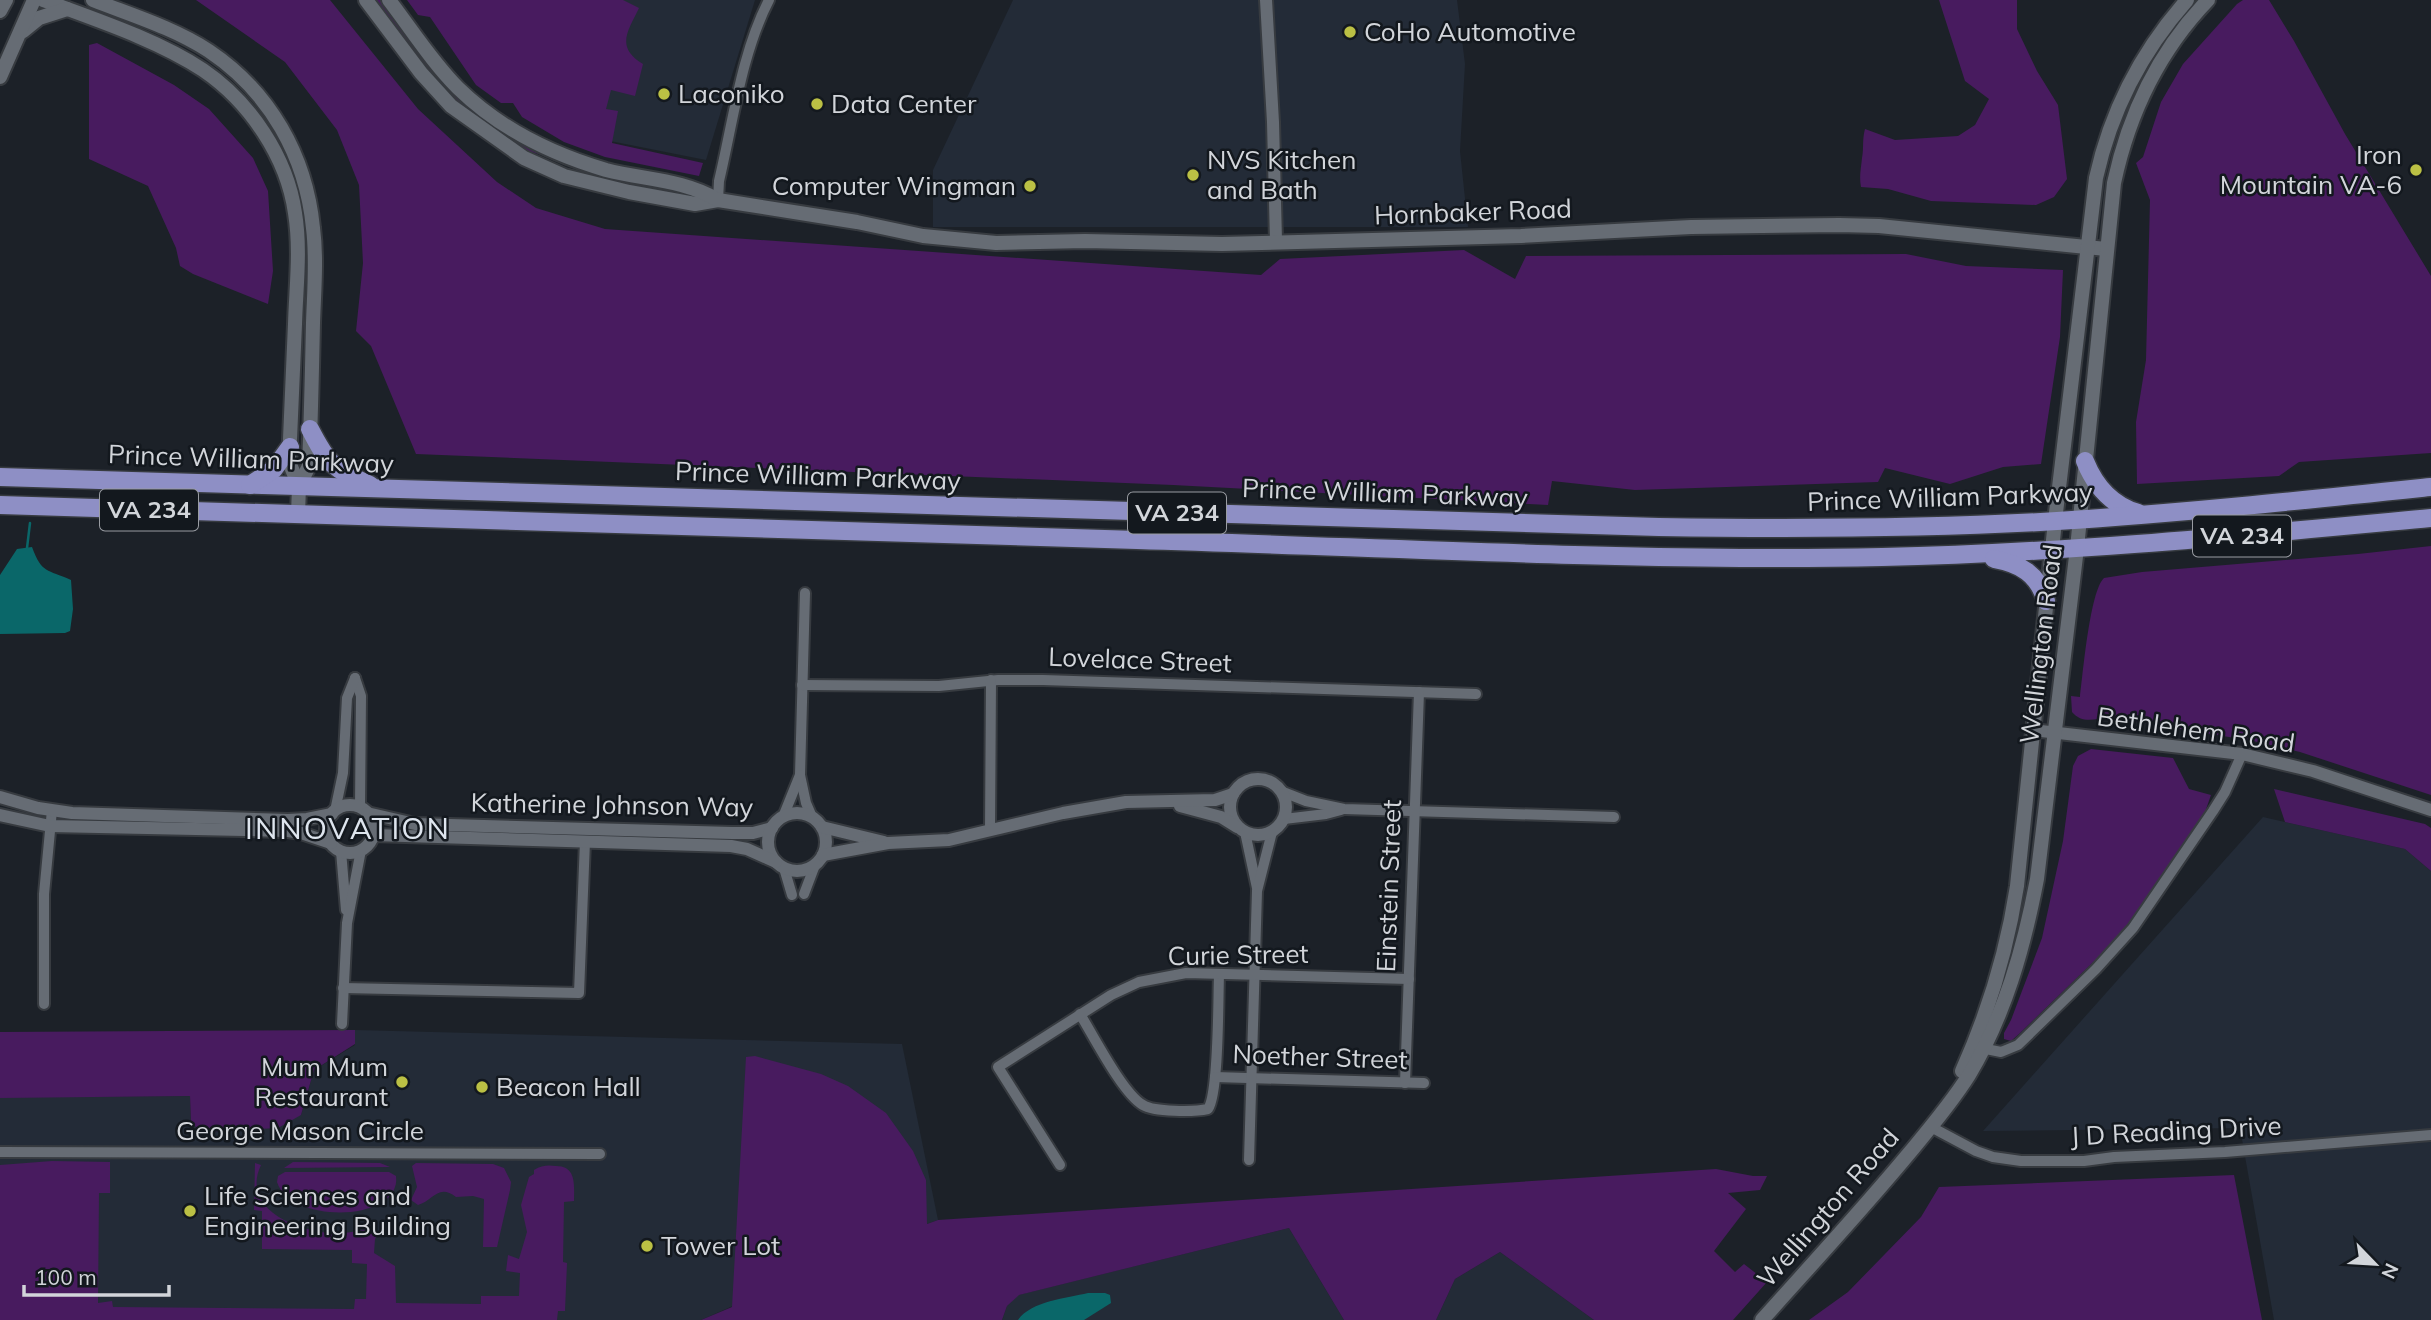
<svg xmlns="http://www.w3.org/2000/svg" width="2431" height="1320" viewBox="0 0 2431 1320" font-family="Mulish,sans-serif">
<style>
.built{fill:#232b37}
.green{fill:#481b5f}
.water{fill:#0a6769}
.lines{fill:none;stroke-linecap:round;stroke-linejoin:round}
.stream{stroke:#0a6769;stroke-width:2.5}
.minor-casing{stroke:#373b40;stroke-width:14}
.tertiary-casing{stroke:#373b40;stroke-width:16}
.secondary-casing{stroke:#373b40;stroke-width:18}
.trunk-casing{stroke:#373b40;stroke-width:21}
.minor{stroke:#666c74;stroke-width:10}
.tertiary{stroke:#666c74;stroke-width:12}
.secondary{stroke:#666c74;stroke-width:14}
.trunk{stroke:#8e8fc5;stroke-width:18}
.poi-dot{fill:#bbc044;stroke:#13181e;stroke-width:2.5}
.labels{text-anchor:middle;stroke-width:5;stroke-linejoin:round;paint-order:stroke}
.shield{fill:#13181e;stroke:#999ca2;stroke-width:2}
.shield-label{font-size:24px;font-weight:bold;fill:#d2d5da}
.poi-label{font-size:26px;fill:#d2d5da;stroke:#13181e;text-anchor:start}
.street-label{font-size:26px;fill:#d2d5da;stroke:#13181e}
.quarter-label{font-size:30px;letter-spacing:2px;fill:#dee5ee;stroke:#13181e}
</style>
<rect width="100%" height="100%" fill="#1c2128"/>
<g class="built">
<polygon points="620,0 755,0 706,160 585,136"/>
<polygon points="1013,0 1457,0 1465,64 1460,151 1468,227 933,227 933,170"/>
<polygon points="2263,817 2405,849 2431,871 2431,1320 2274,1320 2240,1128 1983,1131"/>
<polygon points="355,1030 902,1044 938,1220 880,1241 701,1320 0,1320 0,1097 190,1096 191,1123 301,1115 314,1070 355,1045"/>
<polygon points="1289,1228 1344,1320 1002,1320 1007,1306 1018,1295"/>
<polygon points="1500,1252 1594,1320 1436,1320 1455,1279"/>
</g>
<g class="green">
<polygon points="196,0 330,0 418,109 497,182 536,208 605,229 1261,275 1280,259 1464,250 1515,279 1526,256 1906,254 1966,266 2063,270 2060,337 2041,464 2003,467 1950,484 1885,468 1878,482 1635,490 1552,481 1548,505 1173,485 416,454 371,346 356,331 363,263 359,185 337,130 285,62"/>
<path d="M374,0H382L431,65L506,132L549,157C536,153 520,150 508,142C451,108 413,52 374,0Z"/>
<path d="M407,0H623L639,8C628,31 615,47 643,64L635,96L611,90L606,109L618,111L612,143L703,163L699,176L605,157L564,142L522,117L513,103H501L476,85L430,17L418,15Z"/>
<path d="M1939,0H2017V29L2037,71L2058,105L2067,179L2054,197L2036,205L1931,201L1888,189L1861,187C1859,176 1861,169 1862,158C1864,148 1862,140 1865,129L1895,140L1958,136L1975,125L1989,99L1965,81Z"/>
<polygon points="2243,0 2269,0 2294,41 2345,134 2431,276 2431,453 2299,462 2279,476 2137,484 2136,422 2146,360 2150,200 2136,163 2143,157 2161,102 2183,64 2237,4"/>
<polygon points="97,43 174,85 209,109 253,158 268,191 273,271 268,304 193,274 180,266 176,248 148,186 89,159 89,45"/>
<path d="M2431,546V795L2300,752L2253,741L2109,717C2095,719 2082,724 2072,712L2071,696L2080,697C2083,673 2090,591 2104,578L2142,572L2358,554Z"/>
<polygon points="2091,749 2173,758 2189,789 2211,795 2204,815 2138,911 2114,942 2019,1034 2011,1041 2004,1039 2004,1033 2011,1020 2042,938 2063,841 2073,766 2078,756"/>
<polygon points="2274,789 2425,824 2431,828 2431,871 2405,849 2285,822"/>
<polygon points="355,1030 355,1044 314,1070 301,1115 278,1128 203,1132 191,1123 190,1096 0,1098 0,1032"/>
<polygon points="755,1056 821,1074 848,1086 886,1113 913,1151 926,1180 927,1224 938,1220 1716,1169 1753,1176 1767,1176 1760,1190 1728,1193 1746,1209 1714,1251 1735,1272 1744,1264 1767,1282 1733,1320 1594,1320 1500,1252 1455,1279 1436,1320 1344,1320 1289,1228 1019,1295 1007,1306 1002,1320 701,1320 732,1307 746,1057"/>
<path d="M52,1161L110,1162V1193H99L98,1303L112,1301L113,1307L354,1309L355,1299H366L367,1264L352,1263V1250L262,1249V1211L254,1210L255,1163L261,1165C240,1209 298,1232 333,1233C346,1234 358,1231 371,1228L379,1233L375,1239L374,1253L395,1266L396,1303L481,1304V1296H519L520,1273L506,1271L508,1255L519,1259L527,1232L521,1205L529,1177L534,1174V1170C542,1165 548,1165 556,1166C577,1166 574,1186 574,1201L564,1202L563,1262L567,1263L565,1311H558L557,1320H0V1165Z"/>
<polygon points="293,1162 380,1163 390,1167 284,1168"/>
<path d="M416,1163L493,1164L504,1168L511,1182L510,1190L497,1247H483L484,1199L473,1196L456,1197C438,1183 433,1201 418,1205L411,1200L417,1187L412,1166Z"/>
<path d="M285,1172H389L396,1176C402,1222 291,1225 277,1182L278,1176Z"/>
<polygon points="2234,1175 2262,1320 1809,1320 1848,1292 1921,1217 1939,1187"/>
</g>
<g class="water">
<path d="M32,547C42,574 47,569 71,580L73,609L70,631L65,633L0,634V575L17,549Z"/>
<path d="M1088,1293H1105L1110,1295L1111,1303L1084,1320H1018C1031,1301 1067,1298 1088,1293Z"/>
</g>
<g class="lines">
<polyline class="stream" points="27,548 30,523"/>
<g class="minor-casing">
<g id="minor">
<path d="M718,200L719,181C733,123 741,54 769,0"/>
<polyline points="805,593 800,775 806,803 812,817"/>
<polyline points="355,678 361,696 360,807"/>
<polyline points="802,685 939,686 998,680 1043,680 1476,694"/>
<polyline points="1283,792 1306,801 1344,809 1614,817"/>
<polyline points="335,811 343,773 347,698 355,678"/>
<polyline points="783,817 800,775"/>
<polyline points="1284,819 1326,814 1341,810"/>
<polyline points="990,830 991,680"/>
<polyline points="1245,832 1257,888"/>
<polyline points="341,851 346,910"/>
<polyline points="784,868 792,895"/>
<polyline points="804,894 815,865"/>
<polyline points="343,988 579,993 585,841"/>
<polyline points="44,1004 44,894 52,810"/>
<path d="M1080,1014C1093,1035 1123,1094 1143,1105C1154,1112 1194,1112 1208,1109C1219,1093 1218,1000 1219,975"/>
<polyline points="342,1024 347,923 361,850"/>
<polyline points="1976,1047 2001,1052 2018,1045 2096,969 2133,928 2213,811 2225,792 2242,754"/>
<polyline points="1215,1077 1424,1083"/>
<polyline points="1405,1083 1419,692"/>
<polyline points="1931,1127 1976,1151 1993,1157 2021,1161 2084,1161 2114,1157 2225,1152 2431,1135"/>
<polyline points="0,1152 600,1154"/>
<polyline points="1249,1160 1257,891 1272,832"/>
<polyline points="1060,1165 998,1067 1111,995 1139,982 1186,973 1409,979"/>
</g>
</g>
<g class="tertiary-casing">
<g id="tertiary">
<polyline points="1266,0 1273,122 1276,241"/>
<polyline points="2032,730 2242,754 2313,771 2431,810"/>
<circle cx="1258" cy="807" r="28"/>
<polyline points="0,797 38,808 72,813 288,820 307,819 332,814"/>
<circle cx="350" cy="829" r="24"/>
<polyline points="1180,806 1221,817 1237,827"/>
<polyline points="367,813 415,824 732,833 753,833 772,828"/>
<circle cx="797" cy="842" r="29"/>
<polyline points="0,815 50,826 288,831 301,833 331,843"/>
<polyline points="822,827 884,842"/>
<polyline points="373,835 731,846 747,849 776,862"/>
<polyline points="823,855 888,843 949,840 1063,813 1126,802 1215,800 1233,794"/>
</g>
</g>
<g class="secondary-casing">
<g id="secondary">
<path d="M43,0C94,19 158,40 203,70C250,102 287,157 295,213C301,250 296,288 295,324C293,370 291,416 289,462L299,486L298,515"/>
<path d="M93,0C131,15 174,28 209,51C270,92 306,156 313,228C317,259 314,292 313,323C312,371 311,419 309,466L299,486"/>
<polyline points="366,0 421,73 451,106 524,158 564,176 629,192 695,204 718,200"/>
<path d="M389,0C412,30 432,62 458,88C499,128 551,154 606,170C645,180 682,179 718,200L857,222L923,236L996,243L1085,241L1222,244L1521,236L1691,227L1839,225L1879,226L2106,249"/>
<polyline points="0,11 6,0"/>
<polyline points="23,31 39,18 67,9"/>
<polyline points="0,77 34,0"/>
<path d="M1962,1071C1989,1011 2007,951 2017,886L2055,521L2096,178C2111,110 2141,52 2187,0"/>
<path d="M1762,1320C1812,1264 1863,1209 1911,1151C1931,1127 1952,1102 1969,1075C2005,1015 2024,947 2037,879L2077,548L2114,183C2129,113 2158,52 2208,0"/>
</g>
</g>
<g class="trunk-casing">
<g id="trunk">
<path d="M310,429C328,464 333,469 370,485"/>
<path d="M2085,461C2095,486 2111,505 2138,513"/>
<path d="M0,477L1659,527C1792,529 1924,529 2057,521C2182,513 2306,500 2431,487"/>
<polyline points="250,485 274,469 290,447"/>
<path d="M0,505C379,518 758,530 1137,540C1385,547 1634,562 1882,557C2066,553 2248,535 2431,518"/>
<path d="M1994,559C2021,564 2038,574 2046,601"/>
</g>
</g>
<use href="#minor" class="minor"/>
<use href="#tertiary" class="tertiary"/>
<use href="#secondary" class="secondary"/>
<use href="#trunk" class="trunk"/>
</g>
<g class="poi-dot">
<circle cx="1350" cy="32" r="7"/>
<circle cx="664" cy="94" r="7"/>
<circle cx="817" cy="104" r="7"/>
<circle cx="2416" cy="170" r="7"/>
<circle cx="1193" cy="175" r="7"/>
<circle cx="1030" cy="186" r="7"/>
<circle cx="402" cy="1082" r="7"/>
<circle cx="482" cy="1087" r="7"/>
<circle cx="190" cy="1211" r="7"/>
<circle cx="647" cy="1246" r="7"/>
</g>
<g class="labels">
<g class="shield">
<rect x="100" y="489.5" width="98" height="41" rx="5"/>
<rect x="1128" y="492.5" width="98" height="41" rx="5"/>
<rect x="2193" y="515.5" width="98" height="41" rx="5"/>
</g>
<g class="shield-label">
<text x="149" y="518">VA 234</text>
<text x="1177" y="521">VA 234</text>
<text x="2242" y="544">VA 234</text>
</g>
<g class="poi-label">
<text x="1364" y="41">CoHo Automotive</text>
<text x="678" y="103">Laconiko</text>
<text x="831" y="113">Data Center</text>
<text x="2402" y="164" text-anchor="end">Iron<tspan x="2402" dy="30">Mountain VA-6</tspan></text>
<text x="1207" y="169">NVS Kitchen<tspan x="1207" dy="30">and Bath</tspan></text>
<text x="1016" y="195" text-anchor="end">Computer Wingman</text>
<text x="388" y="1076" text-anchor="end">Mum Mum<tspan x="388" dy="30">Restaurant</tspan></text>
<text x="496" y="1096">Beacon Hall</text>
<text x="204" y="1205">Life Sciences and<tspan x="204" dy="30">Engineering Building</tspan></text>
<text x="661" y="1255">Tower Lot</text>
</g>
<g class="street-label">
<text transform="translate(1473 212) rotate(-2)" y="9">Hornbaker Road</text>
<text transform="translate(251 459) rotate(2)" y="9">Prince William Parkway</text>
<text transform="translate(818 476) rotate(2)" y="9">Prince William Parkway</text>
<text transform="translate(1385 493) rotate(2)" y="9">Prince William Parkway</text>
<text transform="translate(1950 497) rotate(-2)" y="9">Prince William Parkway</text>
<text transform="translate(2041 644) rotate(-83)" y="9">Wellington Road</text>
<text transform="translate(1140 660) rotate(2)" y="9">Lovelace Street</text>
<text transform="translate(2196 730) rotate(8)" y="9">Bethlehem Road</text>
<text transform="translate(612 805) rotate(1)" y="9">Katherine Johnson Way</text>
<text transform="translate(1389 886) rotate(-88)" y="9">Einstein Street</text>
<text transform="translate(1238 955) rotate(-1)" y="9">Curie Street</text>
<text transform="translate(1320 1057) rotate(2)" y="9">Noether Street</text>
<text x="300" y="1140">George Mason Circle</text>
<text transform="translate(2176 1131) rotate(-3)" y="9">J D Reading Drive</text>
<text transform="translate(1828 1208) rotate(-49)" y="9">Wellington Road</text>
</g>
<g class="quarter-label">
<text x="348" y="839">INNOVATION</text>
</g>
</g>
<g transform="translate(2375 1264) rotate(115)" stroke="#13181e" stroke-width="5" paint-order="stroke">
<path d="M0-5L12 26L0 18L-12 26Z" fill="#d2d5da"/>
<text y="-10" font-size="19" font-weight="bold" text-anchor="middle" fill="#d2d5da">N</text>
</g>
<path d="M24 1285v10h145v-10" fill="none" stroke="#d2d5da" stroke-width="3.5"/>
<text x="35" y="1285" font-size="21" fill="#d2d5da" stroke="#13181e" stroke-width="5" paint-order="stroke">100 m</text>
</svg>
